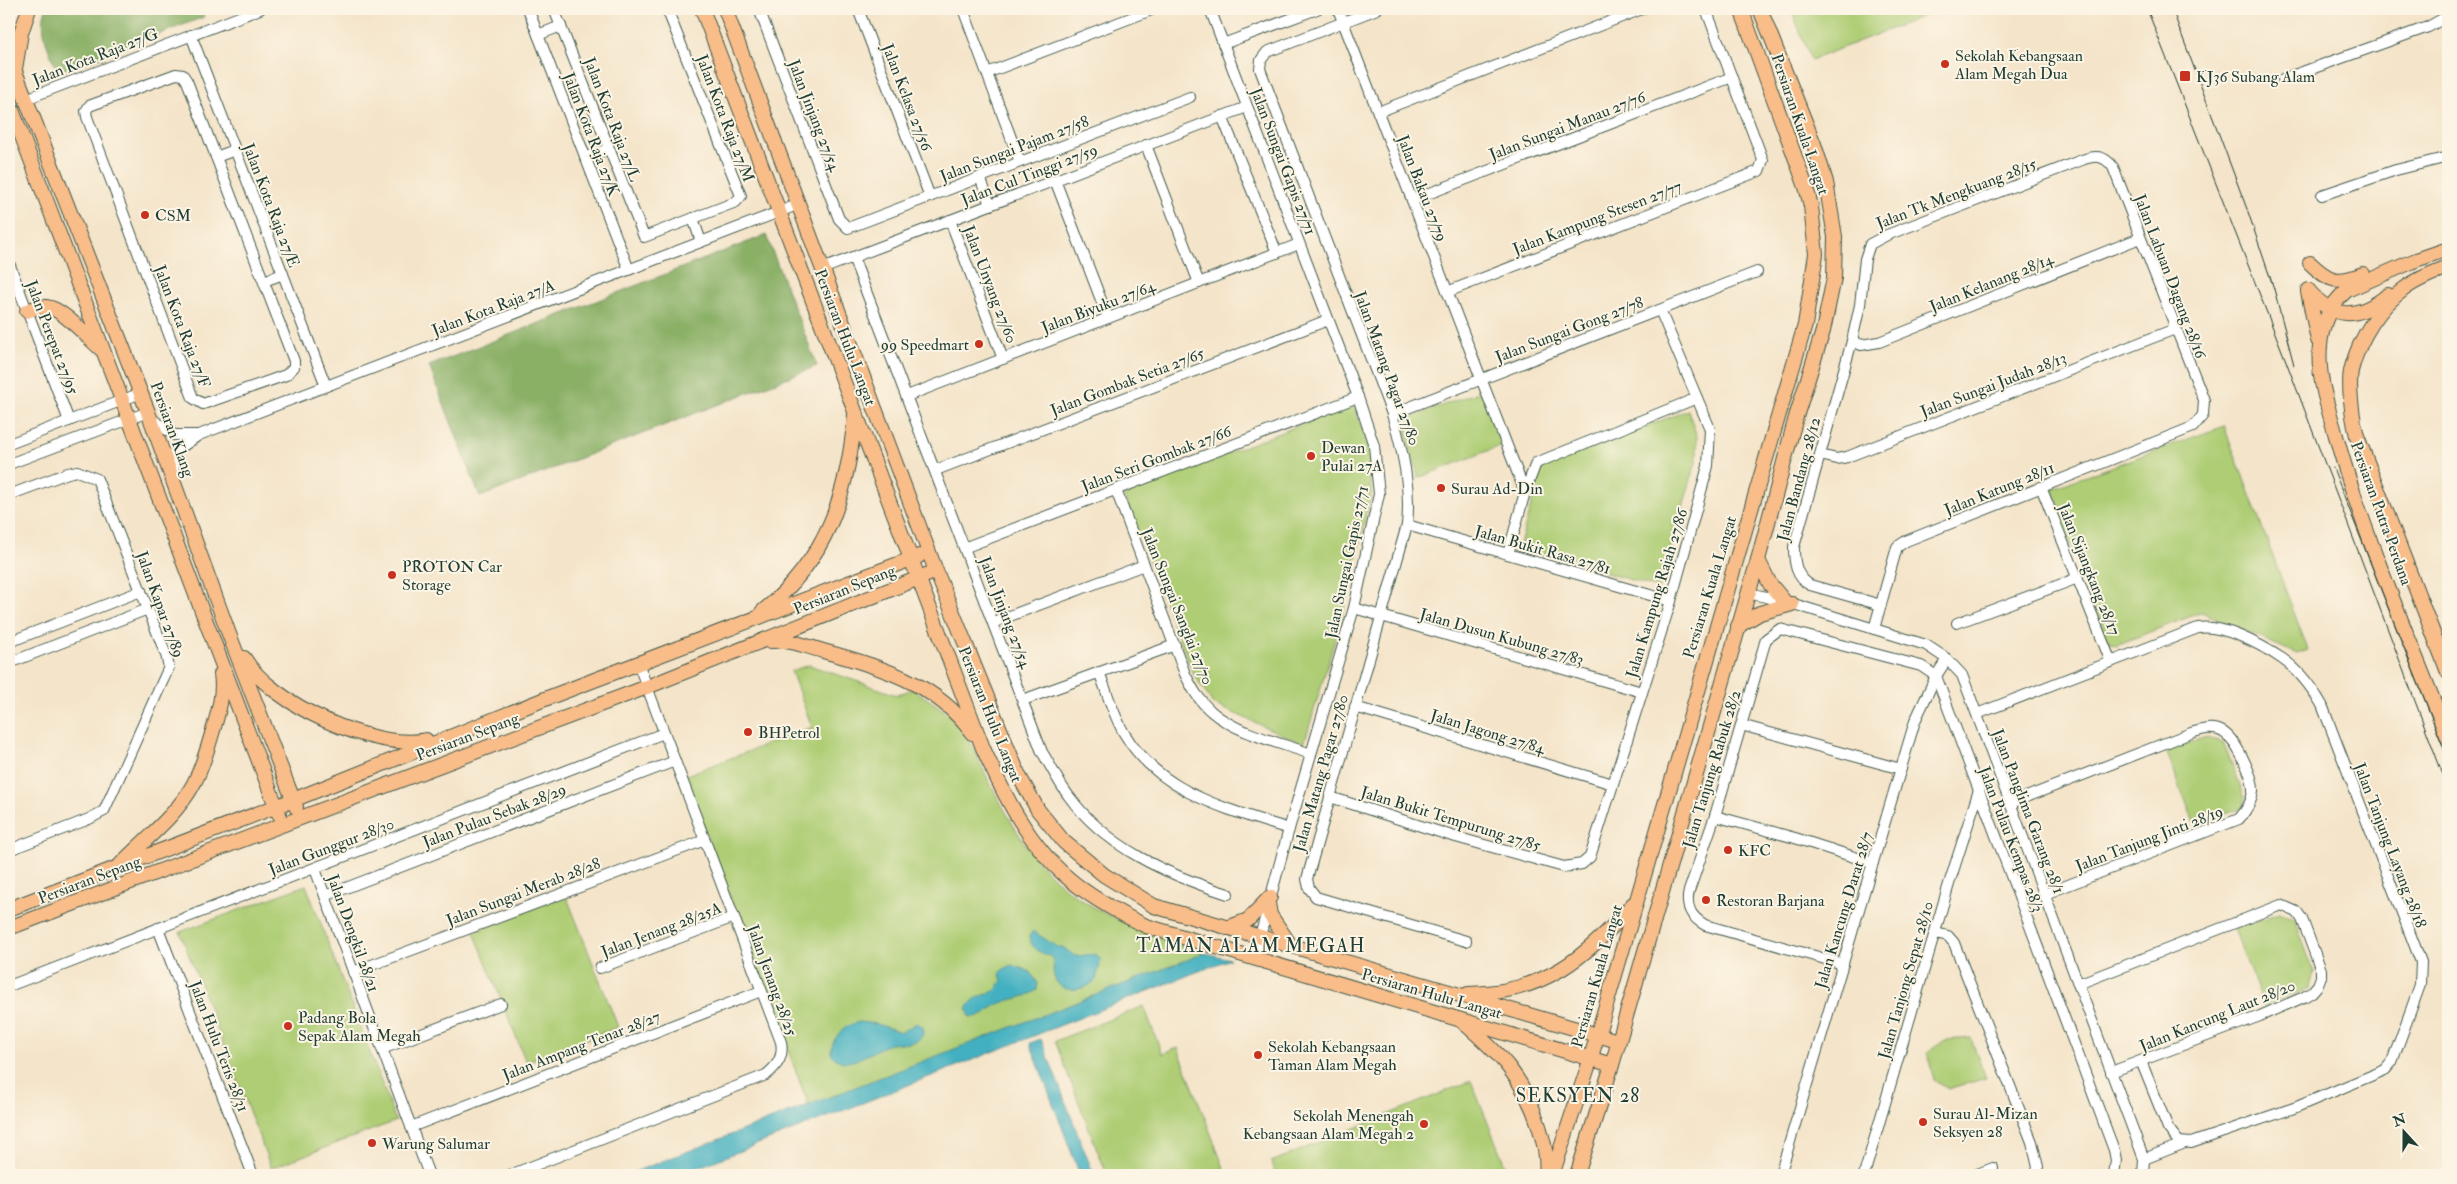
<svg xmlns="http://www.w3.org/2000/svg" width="2457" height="1184" viewBox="0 0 2457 1184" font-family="'IM FELL Double Pica',serif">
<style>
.green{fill:#aecd75;stroke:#668554}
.forest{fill:#8ab066;stroke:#54764d}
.water{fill:#43b0c0;stroke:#31767a}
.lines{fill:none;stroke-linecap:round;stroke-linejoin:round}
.minor-casing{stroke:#3f564a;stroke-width:12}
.major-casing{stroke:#3f564a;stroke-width:16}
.minor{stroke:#fff;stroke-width:10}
.major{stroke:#f8bd89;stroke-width:14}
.tram{stroke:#1f3d34;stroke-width:1}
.poi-dot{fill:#c8321e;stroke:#fcf5e5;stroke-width:2}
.labels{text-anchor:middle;stroke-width:4;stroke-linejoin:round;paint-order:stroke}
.poi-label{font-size:16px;fill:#1f3d34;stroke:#fcf5e5;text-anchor:start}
.street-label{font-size:16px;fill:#1f3d34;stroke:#fcf5e5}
.quarter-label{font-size:19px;letter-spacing:1px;fill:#1f3d34;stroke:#fcf5e5}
</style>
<rect width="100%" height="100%" fill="#fcf5e5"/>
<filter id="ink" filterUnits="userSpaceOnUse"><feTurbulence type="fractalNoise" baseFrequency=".02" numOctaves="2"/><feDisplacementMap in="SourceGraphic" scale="10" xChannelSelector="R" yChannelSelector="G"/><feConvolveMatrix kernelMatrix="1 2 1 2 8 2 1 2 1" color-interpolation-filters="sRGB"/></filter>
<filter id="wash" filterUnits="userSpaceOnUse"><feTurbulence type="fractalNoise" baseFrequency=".0096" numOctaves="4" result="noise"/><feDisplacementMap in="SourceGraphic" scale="20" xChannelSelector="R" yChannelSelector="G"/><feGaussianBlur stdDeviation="1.12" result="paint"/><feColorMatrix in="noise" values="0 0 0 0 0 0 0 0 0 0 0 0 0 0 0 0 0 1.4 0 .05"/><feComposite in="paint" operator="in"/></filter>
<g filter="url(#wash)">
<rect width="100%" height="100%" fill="#f4e4c9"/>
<g class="green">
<polygon points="1791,9 1942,9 1811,60"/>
<path d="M1481,391L1503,445L1418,478C1416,459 1401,436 1408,418Z"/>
<polygon points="1353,404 1370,448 1371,494 1345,606 1304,744 1213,704 1192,671 1123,494"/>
<polygon points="1688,410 1697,437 1697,459 1659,588 1519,548 1542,467"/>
<polygon points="2224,426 2308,650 2297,654 2202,612 2116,645 2108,641 2051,496 2053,488"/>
<path d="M809,665L897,695L912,689C931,701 948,711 962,728C971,739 977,756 983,769C997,797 1012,825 1030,851C1070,908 1142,932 1205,953L809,1106L684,776L812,727L791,671Z"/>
<polygon points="2206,737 2224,744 2245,798 2242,808 2195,825 2166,751"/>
<polygon points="306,885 396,1121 271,1168 180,932"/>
<polygon points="566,895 618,1027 526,1062 474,932"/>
<polygon points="2279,913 2294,918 2314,972 2310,988 2264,1006 2234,929"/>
<polygon points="1144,1006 1162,1054 1178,1048 1224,1168 1205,1175 1107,1175 1055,1041"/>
<polygon points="1971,1038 1986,1078 1948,1089 1934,1080 1927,1052 1945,1040"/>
<polygon points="1471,1081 1509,1175 1275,1175 1271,1162"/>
</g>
<g class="forest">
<path d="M46,9H201L204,17L58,73C50,53 38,30 46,9Z"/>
<polygon points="766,235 817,366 480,497 429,366"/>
</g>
<g class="water">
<path d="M1033,931L1057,947H1063L1075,956L1096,954L1101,960L1096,980C1085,991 1059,996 1054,976C1052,970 1055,963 1052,957C1040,953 1031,949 1029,936Z"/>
<polygon points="1205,953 1230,959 679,1175 626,1175"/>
<path d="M1012,965L1029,971L1038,983L1037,990C1025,999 1012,998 999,1004C988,1009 983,1018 970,1017L967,1009C973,996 984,996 996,990L1002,980L1000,975L1002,970Z"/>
<path d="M859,1022L877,1024L901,1032L917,1023L923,1027C924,1032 923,1037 918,1040C910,1045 900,1043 891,1044C872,1048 847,1075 831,1054C831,1038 844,1025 859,1022Z"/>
<polygon points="1041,1039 1094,1175 1080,1175 1030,1043"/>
</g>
</g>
<g filter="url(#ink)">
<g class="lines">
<g class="minor-casing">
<g id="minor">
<polyline points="528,9 629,270"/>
<polyline points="554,9 644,237 736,202 741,196 667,9"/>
<polyline points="759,9 839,219 848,228 1190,97"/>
<polyline points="858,9 930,197"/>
<polyline points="963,9 1020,162"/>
<polyline points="1210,9 1358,397 1374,446 1379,494 1354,608 1289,829 1254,959"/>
<polyline points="1338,9 1525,492 1508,554"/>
<path d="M1377,9L1267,52L1261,60L1260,69L1392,414C1403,452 1411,486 1407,525L1307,879L1309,888L1316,897L1466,941"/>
<polyline points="191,35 326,386"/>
<polyline points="538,35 561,26"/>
<polyline points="1223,44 1317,9"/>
<polyline points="987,73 1154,9"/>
<polygon points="176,74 183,75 187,81 294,361 294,367 286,375 203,404 193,398 87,117 86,111 89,106"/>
<polyline points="2283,79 2428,27 2448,16"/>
<polyline points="26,99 260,9"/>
<polyline points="1378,112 1642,9"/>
<polyline points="1222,116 1277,253"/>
<polyline points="1146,145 1199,283"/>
<polyline points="216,157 235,150"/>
<polyline points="585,158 608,149"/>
<polyline points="980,177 990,205"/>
<polyline points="1055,180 1108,318"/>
<polyline points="2322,195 2396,170 2448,157"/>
<polyline points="1412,200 1732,77"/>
<polyline points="693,218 701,242"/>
<polyline points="950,220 1003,359"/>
<path d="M853,257L1042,752C1051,766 1058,782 1068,795C1106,848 1168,875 1228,894"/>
<polyline points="9,263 69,421"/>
<polyline points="822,269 1247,107"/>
<polyline points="264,281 283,274"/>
<polyline points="1447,292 1759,171 1763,160 1706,9"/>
<polyline points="1852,341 1861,345 1879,342 2140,238"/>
<polyline points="907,396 1299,244"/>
<polyline points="1392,414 1757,272"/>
<polyline points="151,418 174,435 198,435"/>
<polyline points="9,444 141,393"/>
<polyline points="1820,455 1837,459 1847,457 2175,329"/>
<polyline points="9,464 148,412"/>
<polyline points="936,470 1328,320"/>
<polyline points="174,471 173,453 199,435 797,205"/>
<polyline points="2041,487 2111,662"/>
<path d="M1116,490L1185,674C1192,688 1199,701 1212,712C1236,733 1281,743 1311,754"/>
<polyline points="1525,492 1536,463 1697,398"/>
<polyline points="9,495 68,473 77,471 97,479 166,655 169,667 104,811 89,819 9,850"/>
<polyline points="1407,525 1671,601"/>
<polyline points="966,547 1358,397"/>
<polyline points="1748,593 1784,601 1926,645 1947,659 1962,675 2144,1159 2143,1175"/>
<polyline points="1354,608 1642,692"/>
<polyline points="994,622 1144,565"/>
<polyline points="1957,623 2078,578"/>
<path d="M1874,629L1897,547L1906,541L2193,427L2203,415L2204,400L2113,167C2104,155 2095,155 2082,160L1887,235L1870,244L1865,259L1860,305L1852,341L1794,547C1794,563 1796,577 1810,585L1881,605"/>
<polyline points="9,642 141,591"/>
<polyline points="9,663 148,609"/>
<path d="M1099,672C1107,692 1113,714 1124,733C1159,793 1227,809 1289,829"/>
<polyline points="1023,700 1175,645"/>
<polyline points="1355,707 1613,784"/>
<path d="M1977,714L2198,628C2222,624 2260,644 2281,658C2298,669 2312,688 2322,705L2421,962L2420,985L2392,1062L2385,1070L2294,1108L2191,1143L2179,1142L2168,1128L2141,1061"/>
<polyline points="1741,725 1901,769"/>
<polyline points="1330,797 1452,836 1564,867 1582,864 1590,857 1671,601 1708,466 1710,429 1660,310"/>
<path d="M2011,803L2191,733C2201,730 2212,726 2221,731C2235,737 2254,777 2253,791C2252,802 2246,811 2239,819L2045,894"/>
<polyline points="1715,816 1795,838 1873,863"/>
<polyline points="315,869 429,1175"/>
<polyline points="325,896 675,761"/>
<polyline points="158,928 253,1175"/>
<polyline points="1936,933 1948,936 1954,943 2032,1142 2038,1167 2036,1175"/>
<path d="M1843,964L1705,925C1691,917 1685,907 1689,891L1715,816L1766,639L1780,629L1921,666L1936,676L2114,1150L2116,1160L2114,1175"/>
<polyline points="600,968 734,917"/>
<polyline points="353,972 705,840"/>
<polyline points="2078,984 2281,905 2297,912 2302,919 2321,970 2321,977 2318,985 2312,992 2304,997 2260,1016 2111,1072"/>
<polyline points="9,986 664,733"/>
<polyline points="382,1049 501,1004"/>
<polyline points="411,1127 761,991"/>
<polyline points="2144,1159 2185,1143"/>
<path d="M510,1175L766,1075C777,1066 784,1057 781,1042L638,663"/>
<polyline points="1780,1175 1915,721 1936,676 1947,659"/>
<polyline points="1864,1175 1949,884 1978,793"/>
<polyline points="1975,1175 1993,1168"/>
</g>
</g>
<g class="major-casing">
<g id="major">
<path d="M702,9L983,748C1004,795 1028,844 1068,878C1091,898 1119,913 1146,926L1612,1065"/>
<polyline points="725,9 936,571 1019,776 1038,810 1064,842 1104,875 1154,906 1618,1041"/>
<polyline points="9,56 148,412 229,634 296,807"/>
<polyline points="15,69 21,33 29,9"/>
<polyline points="9,102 279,814"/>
<path d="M2448,249L2416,260L2347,290C2329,306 2322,323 2320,346C2317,376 2328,407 2336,436C2364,538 2410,639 2448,738"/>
<path d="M2310,263C2330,282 2337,284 2363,274"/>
<path d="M2448,267C2433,273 2417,279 2404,289C2379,307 2360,338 2352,367C2347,383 2353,420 2357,436L2448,672"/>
<path d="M2308,290C2333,320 2358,320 2388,295"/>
<polyline points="2308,292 2318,340"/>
<path d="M27,311C35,308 42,305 51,308C64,311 89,339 101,349"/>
<polyline points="1758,560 1770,584 1784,601"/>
<path d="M762,612C827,560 848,494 855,414"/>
<polyline points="1738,626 1760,613 1792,604"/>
<path d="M771,641C790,639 805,646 823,651C879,666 938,684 972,733"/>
<path d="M244,658C271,704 374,751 426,740"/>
<path d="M121,864C145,839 176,816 193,785C203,767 208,747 214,727C219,710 224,692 221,674"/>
<polyline points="1268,903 1270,915 1291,946"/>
<polyline points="9,909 293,800 550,697 919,556"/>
<polyline points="9,928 647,687 929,574"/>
<polyline points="1227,928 1248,920 1270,897"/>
<path d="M1468,994C1543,994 1587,957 1633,904"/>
<path d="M1463,1022C1501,1055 1523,1077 1539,1126C1544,1143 1548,1158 1546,1175"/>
<polyline points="1552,1175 1589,1064 1805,325 1816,254 1811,206 1806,187 1741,9"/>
<polyline points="1577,1175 1612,1065 1758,560 1796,417 1823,331 1834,278 1835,237 1826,182 1814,144 1760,9"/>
</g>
</g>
<use href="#minor" class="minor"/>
<use href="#major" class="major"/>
<g class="tram">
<polyline points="2147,9 2286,361 2448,788"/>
<polyline points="2172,9 2247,209 2274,289 2294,365"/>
<polyline points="2333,468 2448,759"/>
</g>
</g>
</g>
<g class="poi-dot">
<circle cx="1945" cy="64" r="5"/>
<rect x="2179" y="70" width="12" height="12" rx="2.5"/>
<circle cx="145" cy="215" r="5"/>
<circle cx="979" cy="344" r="5"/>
<circle cx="1311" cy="456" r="5"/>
<circle cx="1441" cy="488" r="5"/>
<circle cx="392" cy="575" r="5"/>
<circle cx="748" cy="732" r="5"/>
<circle cx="1728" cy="850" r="5"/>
<circle cx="1706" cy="900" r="5"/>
<circle cx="288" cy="1026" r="5"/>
<circle cx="1258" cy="1055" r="5"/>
<circle cx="1923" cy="1122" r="5"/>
<circle cx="1424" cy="1124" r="5"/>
<circle cx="372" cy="1143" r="5"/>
</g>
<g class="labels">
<g class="poi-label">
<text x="1955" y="61">Sekolah Kebangsaan<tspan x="1955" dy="18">Alam Megah Dua</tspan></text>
<text x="2196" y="82">KJ36 Subang Alam</text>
<text x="155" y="221">CSM</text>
<text x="969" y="350" text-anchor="end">99 Speedmart</text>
<text x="1321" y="453">Dewan<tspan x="1321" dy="18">Pulai 27A</tspan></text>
<text x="1451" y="494">Surau Ad-Din</text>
<text x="402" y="572">PROTON Car<tspan x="402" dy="18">Storage</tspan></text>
<text x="758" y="738">BHPetrol</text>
<text x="1738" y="856">KFC</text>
<text x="1716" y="906">Restoran Barjana</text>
<text x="298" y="1023">Padang Bola<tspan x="298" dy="18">Sepak Alam Megah</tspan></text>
<text x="1268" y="1052">Sekolah Kebangsaan<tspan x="1268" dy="18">Taman Alam Megah</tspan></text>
<text x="1933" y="1119">Surau Al-Mizan<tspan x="1933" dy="18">Seksyen 28</tspan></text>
<text x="1414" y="1121" text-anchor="end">Sekolah Menengah<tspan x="1414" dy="18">Kebangsaan Alam Megah 2</tspan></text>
<text x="382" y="1149">Warung Salumar</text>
</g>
<g class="street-label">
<text transform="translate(95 56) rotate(-21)" y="6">Jalan Kota Raja 27/G</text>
<text transform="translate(908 97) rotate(69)" y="6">Jalan Kelasa 27/56</text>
<text transform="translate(815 115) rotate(69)" y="6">Jalan Jinjang 27/54</text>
<text transform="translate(726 118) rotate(69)" y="6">Jalan Kota Raja 27/M</text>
<text transform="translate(613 119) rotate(69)" y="6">Jalan Kota Raja 27/L</text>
<text transform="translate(1801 124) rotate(71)" y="6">Persiaran Kuala Langat</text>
<text transform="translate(1567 125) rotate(-21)" y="6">Jalan Sungai Manau 27/76</text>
<text transform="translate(592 134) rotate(69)" y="6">Jalan Kota Raja 27/K</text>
<text transform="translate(1014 148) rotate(-21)" y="6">Jalan Sungai Pajam 27/58</text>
<text transform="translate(1284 161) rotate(69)" y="6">Jalan Sungai Gapis 27/71</text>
<text transform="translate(1029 174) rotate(-21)" y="6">Jalan Cul Tinggi 27/59</text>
<text transform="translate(1423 188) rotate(69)" y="6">Jalan Bakau 27/79</text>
<text transform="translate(1956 193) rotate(-21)" y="6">Jalan Tk Mengkuang 28/15</text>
<text transform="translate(272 205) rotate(69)" y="6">Jalan Kota Raja 27/E</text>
<text transform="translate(1597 217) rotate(-21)" y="6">Jalan Kampung Stesen 27/77</text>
<text transform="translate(2171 276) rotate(69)" y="6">Jalan Labuan Dagang 28/16</text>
<text transform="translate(1991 282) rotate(-22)" y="6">Jalan Kelanang 28/14</text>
<text transform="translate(991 284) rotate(69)" y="6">Jalan Unyang 27/60</text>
<text transform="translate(1098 306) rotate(-21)" y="6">Jalan Biyuku 27/64</text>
<text transform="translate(493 307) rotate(-21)" y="6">Jalan Kota Raja 27/A</text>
<text transform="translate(183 326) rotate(69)" y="6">Jalan Kota Raja 27/F</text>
<text transform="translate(1569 329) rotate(-21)" y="6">Jalan Sungai Gong 27/78</text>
<text transform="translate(53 337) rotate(69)" y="6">Jalan Perepat 27/95</text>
<text transform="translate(846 337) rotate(69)" y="6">Persiaran Hulu Langat</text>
<text transform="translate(1388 368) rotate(70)" y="6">Jalan Matang Pagar 27/80</text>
<text transform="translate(1127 381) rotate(-21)" y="6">Jalan Gombak Setia 27/65</text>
<text transform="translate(1993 384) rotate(-21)" y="6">Jalan Sungai Judah 28/13</text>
<text transform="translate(173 429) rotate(70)" y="6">Persiaran Klang</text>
<text transform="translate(1156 458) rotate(-21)" y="6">Jalan Seri Gombak 27/66</text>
<text transform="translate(1798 479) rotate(-75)" y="6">Jalan Bandang 28/12</text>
<text transform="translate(1999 488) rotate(-22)" y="6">Jalan Katung 28/11</text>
<text transform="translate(2382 513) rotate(70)" y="6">Persiaran Putra Perdana</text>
<text transform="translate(1543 549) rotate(16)" y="6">Jalan Bukit Rasa 27/81</text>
<text transform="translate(1346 562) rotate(-78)" y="6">Jalan Sungai Gapis 27/71</text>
<text transform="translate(2090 569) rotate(68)" y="6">Jalan Sijangkang 28/17</text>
<text transform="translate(1709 587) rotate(-73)" y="6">Persiaran Kuala Langat</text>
<text transform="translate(844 589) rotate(-22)" y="6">Persiaran Sepang</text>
<text transform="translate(1656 593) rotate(-73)" y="6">Jalan Kampung Rajah 27/86</text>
<text transform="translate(161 604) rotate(70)" y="6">Jalan Kapar 27/89</text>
<text transform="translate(1178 606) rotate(68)" y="6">Jalan Sungai Sanglai 27/70</text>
<text transform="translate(1006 612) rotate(69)" y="6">Jalan Jinjang 27/54</text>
<text transform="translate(1502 636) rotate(16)" y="6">Jalan Dusun Kubung 27/83</text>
<text transform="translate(991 714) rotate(68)" y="6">Persiaran Hulu Langat</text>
<text transform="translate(1488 731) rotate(17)" y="6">Jalan Jagong 27/84</text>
<text transform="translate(467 736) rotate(-21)" y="6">Persiaran Sepang</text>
<text transform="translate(1711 769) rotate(-73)" y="6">Jalan Tanjung Rabuk 28/2</text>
<text transform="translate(1320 773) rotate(-74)" y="6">Jalan Matang Pagar 27/80</text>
<text transform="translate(2029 811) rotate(69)" y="6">Jalan Panglima Garang 28/1</text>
<text transform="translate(494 815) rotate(-21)" y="6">Jalan Pulau Sebak 28/29</text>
<text transform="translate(1451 818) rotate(17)" y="6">Jalan Bukit Tempurung 27/85</text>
<text transform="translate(2149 838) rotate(-21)" y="6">Jalan Tanjung Jinti 28/19</text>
<text transform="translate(2012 839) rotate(69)" y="6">Jalan Pulau Kempas 28/3</text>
<text transform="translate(2391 845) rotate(69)" y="6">Jalan Tanjung Layang 28/18</text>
<text transform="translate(331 846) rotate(-21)" y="6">Jalan Gunggur 28/30</text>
<text transform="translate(89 879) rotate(-21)" y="6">Persiaran Sepang</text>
<text transform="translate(523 891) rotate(-21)" y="6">Jalan Sungai Merab 28/28</text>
<text transform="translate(1843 910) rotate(-73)" y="6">Jalan Kancung Darat 28/7</text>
<text transform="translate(661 929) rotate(-21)" y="6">Jalan Jenang 28/25A</text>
<text transform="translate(354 933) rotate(70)" y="6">Jalan Dengkil 28/21</text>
<text transform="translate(1596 976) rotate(-74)" y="6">Persiaran Kuala Langat</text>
<text transform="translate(773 980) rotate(70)" y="6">Jalan Jenang 28/25</text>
<text transform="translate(1905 980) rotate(-74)" y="6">Jalan Tanjong Sepat 28/10</text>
<text transform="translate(1432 993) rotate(16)" y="6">Persiaran Hulu Langat</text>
<text transform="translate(2217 1015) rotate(-22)" y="6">Jalan Kancung Laut 28/20</text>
<text transform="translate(581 1045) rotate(-21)" y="6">Jalan Ampang Tenar 28/27</text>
<text transform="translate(220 1046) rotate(69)" y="6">Jalan Hulu Teris 28/31</text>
</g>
<g class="quarter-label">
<text x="1251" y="952">TAMAN ALAM MEGAH</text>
<text x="1578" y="1102">SEKSYEN 28</text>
</g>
</g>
<rect width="2457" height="1184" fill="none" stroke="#fcf5e5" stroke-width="30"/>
<g transform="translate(2404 1132) rotate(339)" stroke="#fcf5e5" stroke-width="4" paint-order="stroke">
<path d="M0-4L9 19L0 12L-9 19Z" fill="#1f3d34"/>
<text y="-8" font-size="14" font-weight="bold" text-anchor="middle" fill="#1f3d34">N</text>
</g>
</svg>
